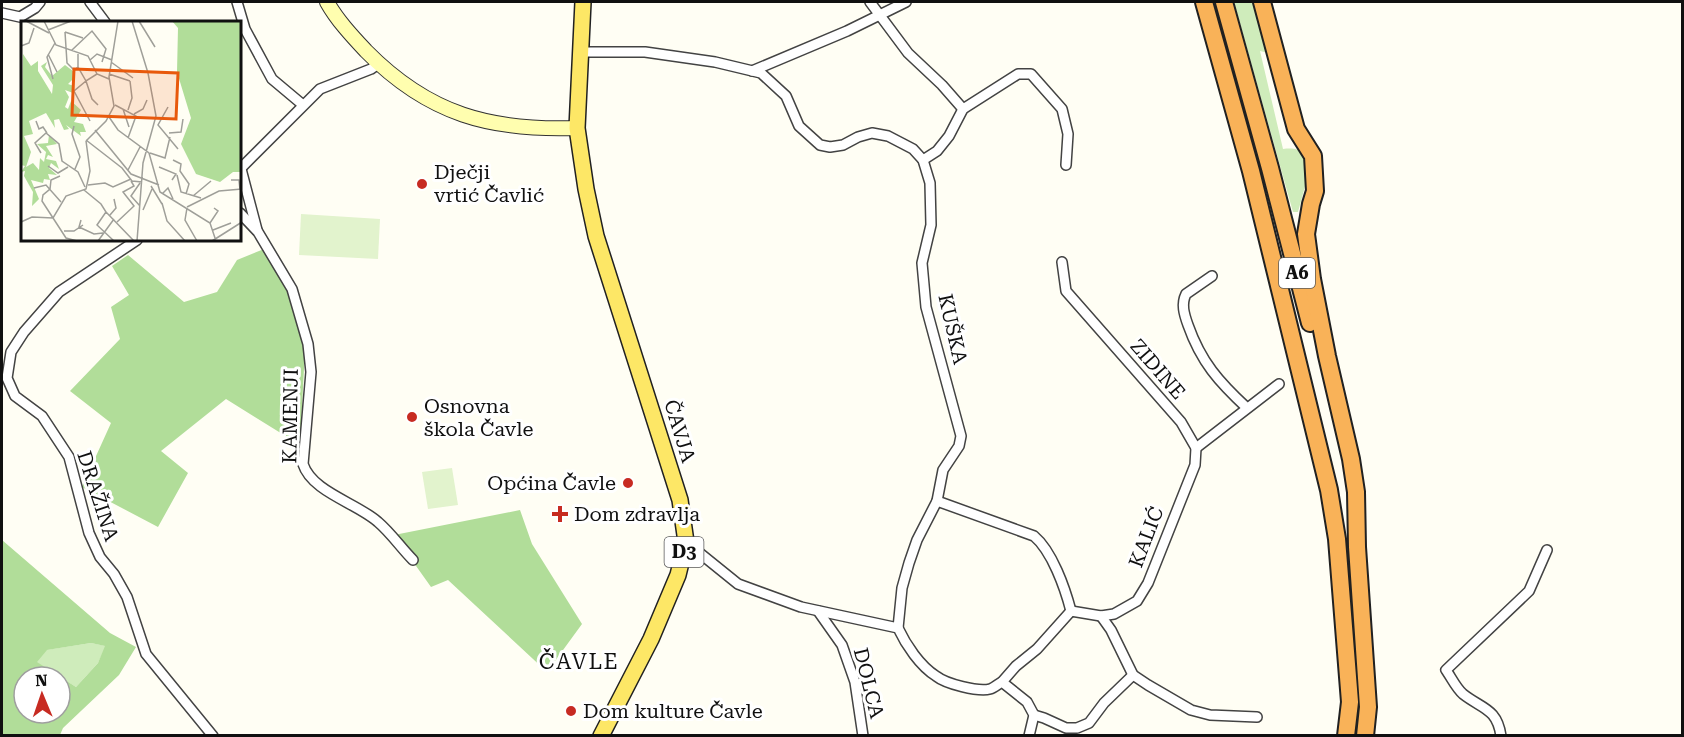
<svg xmlns="http://www.w3.org/2000/svg" width="1684" height="737" viewBox="0 0 1684 737" font-family="'Roboto Serif',serif">
<style>
.green{fill:#cfecbb}
.forest{fill:#b1dd99;fill-rule:evenodd}
.pitch{fill:#e2f3cd}
.lines{fill:none;stroke-linecap:round;stroke-linejoin:round}
.street-casing{stroke:#434343;stroke-width:12}
.secondary-casing{stroke:#323232;stroke-width:16}
.primary-casing{stroke:#212121;stroke-width:18}
.highway-casing{stroke:#212121;stroke-width:20}
.street{stroke:#fff;stroke-width:9}
.secondary{stroke:#fffeaf;stroke-width:14}
.primary{stroke:#fde766;stroke-width:15}
.highway{stroke:#f9b258;stroke-width:16}
.poi-dot{fill:#c72b22;stroke:#fff;stroke-width:2}
.labels{text-anchor:middle;stroke-width:6;stroke-linejoin:round;paint-order:stroke}
.shield{fill:#fff;stroke:#585858;stroke-width:1.5}
.shield-label{font-size:18px;font-weight:bold;fill:#101010}
.poi-label{font-size:20px;fill:#101010;stroke:#fff;text-anchor:start}
.street-label{font-size:20px;fill:#101010;stroke:#fff}
.quarter-label{font-size:22px;letter-spacing:1.5px;fill:#101010;stroke:#fff}
.inset-road{fill:none;stroke:#9f9f99;stroke-width:1.5}
.view{fill:#e8590c;fill-opacity:0.15;stroke:#e8590c;stroke-width:3}
.inset-edge{fill:none;stroke:#101010;stroke-width:3}
</style>
<rect width="100%" height="100%" fill="#fffef4"/>
<g class="green">
<path d="M1234,2H1255L1268,53L1260,51L1283,149C1301,147 1303,152 1310,168L1298,212H1293Z"/>
<polygon points="91,643 106,646 98,663 76,687 36,662 46,650"/>
</g>
<g class="forest">
<polygon points="264,249 288,293 305,349 300,445 226,399 161,451 188,473 158,527 82,487 111,423 70,391 120,339 111,307 129,295 112,266 128,255 184,302 217,292 237,260"/>
<polygon points="520,510 532,544 582,624 547,672 448,580 431,587 394,535"/>
<path d="M2,540L110,633L136,647L119,675L63,728L60,735H2ZM91,643L105,646L98,663L76,687L37,662L47,650ZM24,677H60V713H24Z"/>
</g>
<g class="pitch">
<polygon points="301,214 380,219 378,259 299,255"/>
<polygon points="452,468 458,505 428,509 422,472"/>
</g>
<g class="lines">
<g class="street-casing">
<g id="street">
<polyline points="90,2 105,22"/>
<polyline points="237,2 245,29 272,79 303,105"/>
<polyline points="870,2 908,53 942,85 963,109"/>
<polyline points="2,13 20,17 35,8 40,2"/>
<polyline points="581,52 645,52 715,62 761,73 786,96 799,126 820,145 830,147 843,145 858,137 872,133 888,136 913,149 923,160 930,183 931,225 922,263 926,307 961,436 959,446 943,470 937,501 917,540 909,563 902,588 898,628"/>
<polyline points="752,71 847,31 906,2"/>
<polyline points="923,160 937,151 949,136 963,109 1018,74 1031,74 1062,109 1068,134 1066,165"/>
<polyline points="240,169 320,89 371,69 378,64"/>
<polyline points="241,169 257,230"/>
<path d="M240,213L258,232L292,289L308,344L311,372L303,464C312,492 357,503 378,522C391,533 401,548 413,560"/>
<polyline points="137,240 59,292 24,332 11,352 7,378 15,396 42,416 69,457 89,533 100,557 114,574 127,597 146,654 213,736"/>
<path d="M1212,276L1186,294C1181,304 1184,314 1188,325C1201,362 1219,382 1247,408"/>
<polyline points="1196,448 1279,384"/>
<path d="M937,501L1034,536C1052,551 1065,588 1071,611"/>
<path d="M686,542L738,584L801,607L898,628C906,645 920,666 936,676C946,684 978,692 990,689C994,688 998,684 1002,682L1027,702L1034,715L1029,736"/>
<polyline points="818,611 842,645 855,682 863,736"/>
<polyline points="1101,616 1111,630 1133,675 1148,685 1191,710 1210,715 1257,717"/>
<polyline points="1002,682 1016,666 1037,649 1071,611 1101,616 1114,614 1137,601 1148,583 1195,465 1196,448 1181,422 1066,291 1062,262"/>
<polyline points="1034,715 1044,718 1066,728 1077,728 1089,723 1104,703 1133,675"/>
<path d="M1501,736C1497,708 1482,709 1463,694C1456,688 1451,677 1446,670L1529,591L1547,550"/>
</g>
</g>
<g class="secondary-casing">
<path id="secondary" d="M327,2C337,20 352,36 366,51C429,115 491,131 577,128"/>
</g>
<g class="primary-casing">
<polyline id="primary" points="583,2 577,128 586,189 596,236 680,500 686,542 678,575 651,639 601,736"/>
</g>
<g class="highway-casing">
<g id="highway">
<polyline points="1204,2 1251,171 1329,490 1337,539 1350,702 1346,736"/>
<polyline points="1224,2 1270,168 1310,323"/>
<polyline points="1262,2 1296,129 1313,156 1315,191 1311,204 1306,234 1312,279 1327,356 1351,459 1356,492 1357,547 1368,707 1365,736"/>
</g>
</g>
<use href="#street" class="street"/>
<use href="#secondary" class="secondary"/>
<use href="#primary" class="primary"/>
<use href="#highway" class="highway"/>
</g>
<g class="poi-dot">
<circle cx="422" cy="184" r="6"/>
<circle cx="412" cy="417" r="6"/>
<circle cx="628" cy="483" r="6"/>
<path d="M557 505h6v6h6v6h-6v6h-6v-6h-6v-6h6z"/>
<circle cx="571" cy="711" r="6"/>
</g>
<g class="labels">
<g class="shield">
<rect x="1279" y="258" width="36" height="30" rx="4.5"/>
<rect x="664.5" y="537" width="39" height="30" rx="4.5"/>
</g>
<g class="shield-label">
<text x="1297" y="279">A6</text>
<text x="684" y="558">D3</text>
</g>
<g class="poi-label">
<text x="434" y="179">Dječji<tspan x="434" dy="23">vrtić Čavlić</tspan></text>
<text x="424" y="413">Osnovna<tspan x="424" dy="23">škola Čavle</tspan></text>
<text x="616" y="490" text-anchor="end">Općina Čavle</text>
<text x="574" y="521">Dom zdravlja</text>
<text x="583" y="718">Dom kulture Čavle</text>
</g>
<g class="street-label">
<text transform="translate(953 329) rotate(77)" y="7">KUŠKA</text>
<text transform="translate(1158 369) rotate(49)" y="7">ZIDINE</text>
<text transform="translate(290 416) rotate(-89)" y="7">KAMENJI</text>
<text transform="translate(680 431) rotate(73)" y="7">ČAVJA</text>
<text transform="translate(98 496) rotate(72)" y="7">DRAŽINA</text>
<text transform="translate(1146 537) rotate(-69)" y="7">KALIĆ</text>
<text transform="translate(869 683) rotate(76)" y="7">DOLCA</text>
</g>
<g class="quarter-label">
<text x="579" y="669">ČAVLE</text>
</g>
</g>
<g transform="translate(21 21)">
<rect width="220" height="220" fill="#fffef4"/>
<path d="M151,0H220V151H212L199,161L175,153L160,123L170,97L156,51L157,7ZM2,33L10,45L17,40V50L31,73L32,64L20,45L26,41L24,46L31,55L44,44L52,50V58L47,63L53,65L52,72L44,69L48,76L44,86L47,88L50,80L60,89L53,101L62,103L65,111H59L60,115L45,104L48,108L43,109L38,98L33,99L34,107L25,92L8,100L12,113L3,115L10,131L5,146L12,142L18,149L19,137L23,141L25,131L16,123L27,122L28,114L36,123L25,125L32,136L27,134L25,138L35,140L38,148L30,142L28,147L36,154L27,153L29,159L23,158L22,162L10,159L18,178L11,185L12,171L3,155L4,150L0,151L4,145L0,144Z" fill="#b1dd99"/>
<path class="inset-road" d="M5,0L28,12M23,0L35,24L67,35L76,53L88,58M111,0L127,52L135,95L122,142L116,220M118,0L134,26M27,9L50,0M44,11L46,42L53,49L57,46M44,11L62,17M0,25L8,22L13,7M51,29L71,10L85,28L81,41M27,33L36,51M57,33V46L65,60L76,53M69,39L76,33L91,39M90,41L112,57M88,53L109,60M32,58L26,36L34,22M94,84L115,95L107,117M147,86L137,104L157,128M102,88L108,106M107,89L111,77L109,60M113,93L122,88L126,79M88,96L97,109L128,132L139,171L189,202L195,220M15,100L18,108L22,106L26,112M69,100L53,70L65,60L71,78L77,84M53,105L51,113L59,136L54,148M74,109L110,153L138,164M148,112L160,111L162,98M65,119L101,147L111,160L121,161M65,120L85,100L93,85L88,56L97,0M20,132L14,122L25,112L38,123L41,140L57,151L64,166M129,132L144,137L149,116M152,139L160,143L159,150L168,163L165,173M27,145L37,152L47,146M138,146L155,153L151,159M107,149L119,126M156,154L160,171L180,177M39,155L30,159L29,168L22,174L21,180L45,217L56,220M210,159H218L219,169M119,162L110,175L119,185M67,164L84,162L92,166L110,158M130,165L141,183M13,167L25,164L40,181M63,169L80,183L85,191L76,204L93,220M141,173L147,167L152,178M172,175L190,160M141,182L146,200L164,220M166,186L198,170L221,168M166,187L164,199L176,220M122,189L131,168M85,191L113,220M89,194L95,187L93,178M60,199L58,206L73,213L82,212M0,201L11,196L32,197L45,175L65,168L69,150L65,120M96,201L113,185L102,171L113,165L110,160M189,202L197,190L193,187M192,209L210,202M43,210H53L62,204M77,220L93,198M191,220L221,201"/>
<path class="view" d="M53,48L157,52L155,98L51,94Z"/>
<rect width="220" height="220" class="inset-edge"/>
</g>
<rect width="1684" height="737" fill="none" stroke="#101010" stroke-width="6"/>
<g transform="translate(42 695) rotate(358)"><circle r="28" fill="#ffffff" stroke="#9f9f9f" stroke-width="1.5"/>
<path d="M0-4.5L10 22L0 15L-10 22Z" fill="#c72b22"/>
<text y="-9" font-size="16" font-weight="bold" text-anchor="middle" fill="#101010">N</text>
</g>
</svg>
